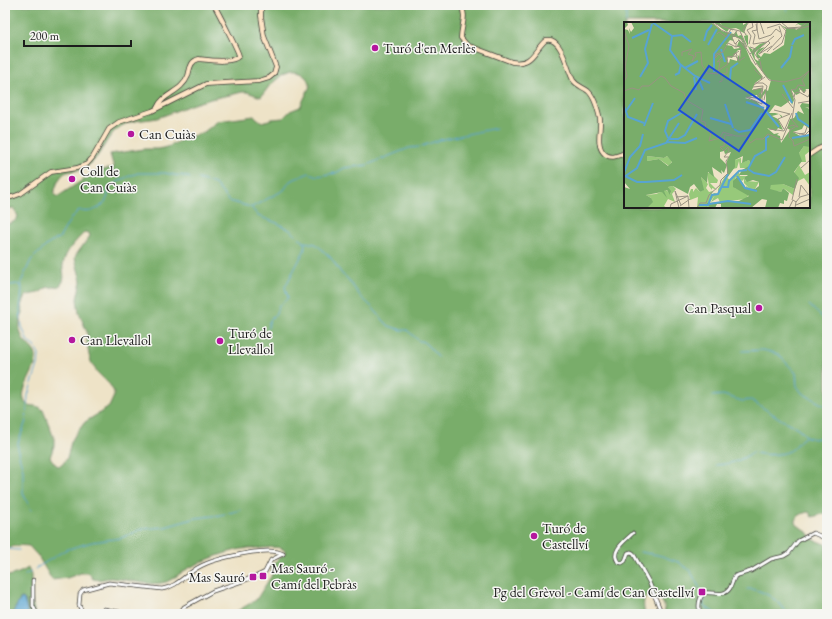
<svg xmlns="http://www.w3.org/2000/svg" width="832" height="619" viewBox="0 0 832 619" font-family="'EB Garamond',serif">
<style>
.forest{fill:#79ad6a;stroke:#4a6443;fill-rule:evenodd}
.water{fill:#58a4d1;stroke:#3a6076}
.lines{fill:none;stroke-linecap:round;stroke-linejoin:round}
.stream{stroke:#58a4d1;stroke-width:1}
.street-casing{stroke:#3c3a36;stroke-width:4.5}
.secondary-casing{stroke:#3c3a36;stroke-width:5.5}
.street{stroke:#fff;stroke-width:3}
.secondary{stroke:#fee4c5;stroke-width:4}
.poi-dot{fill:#b5179e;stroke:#f6f6f2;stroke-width:1.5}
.labels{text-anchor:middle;stroke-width:3;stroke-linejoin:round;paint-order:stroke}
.poi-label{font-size:14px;fill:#1c1c1c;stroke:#f6f6f2;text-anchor:start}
.inset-river{fill:none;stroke:#58a4d1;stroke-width:2}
.inset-road{fill:none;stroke:#9a9383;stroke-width:1}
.view{fill:#1d4ed8;fill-opacity:0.15;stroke:#1d4ed8;stroke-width:2}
.inset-edge{fill:none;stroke:#1c1c1c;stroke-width:2}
</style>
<rect width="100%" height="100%" fill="#f6f6f2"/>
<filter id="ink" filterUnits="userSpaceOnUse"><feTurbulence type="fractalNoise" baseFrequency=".025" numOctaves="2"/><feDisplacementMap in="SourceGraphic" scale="8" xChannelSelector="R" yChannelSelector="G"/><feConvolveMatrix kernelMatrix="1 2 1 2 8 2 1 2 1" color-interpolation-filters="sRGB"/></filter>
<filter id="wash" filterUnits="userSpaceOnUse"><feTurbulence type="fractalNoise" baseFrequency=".012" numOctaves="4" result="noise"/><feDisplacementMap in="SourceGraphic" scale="16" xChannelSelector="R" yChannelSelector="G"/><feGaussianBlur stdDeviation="0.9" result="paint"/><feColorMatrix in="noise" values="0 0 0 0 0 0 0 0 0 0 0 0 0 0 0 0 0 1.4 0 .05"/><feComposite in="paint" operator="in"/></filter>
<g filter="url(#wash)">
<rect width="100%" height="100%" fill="#eee3c7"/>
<g class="forest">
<path d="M5,5H827V514H823L812,517L809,512C804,512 797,516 795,520V523L807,532L812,539L827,545V614H665L664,605L658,595C643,590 642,603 645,614H232L256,600L272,575L271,568L272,564L285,554V551C280,545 270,548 262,548C255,549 248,548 241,549C223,553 205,560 189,568C181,572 174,579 166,582C149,587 128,579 111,578C105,578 100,581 93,579L89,573H81L67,578L52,580L38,556L29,546C19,545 13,545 5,551V223C10,225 17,221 18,216L13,208L5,209ZM625,23H809V207H625ZM290,72C300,71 308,76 310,86L300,107L290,111L283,118L272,119L262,122L254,116L218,121L204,132L181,140L170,146L159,149H144L110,154L114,168L101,170L92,174L57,197L54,193C63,161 71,178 89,165C101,156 105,139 117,129C130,119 142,121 157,118C173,113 187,105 203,101C216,97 229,96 242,92H247L261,97L270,85L282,75ZM85,232L89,233L90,236L76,255L75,258L81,281L77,299L79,313L87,332V344L89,355L91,362L97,372L110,385L114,392V396L109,407L85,422L75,435L71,442L67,458L62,465L58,466L55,464L50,457L54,446V438L43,410C38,403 26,409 24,400C20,387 37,371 36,356C35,348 23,343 21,334C18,326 21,321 22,313C22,308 21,303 24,298C28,293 33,295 38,293C41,292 43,290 46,288C51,286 59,289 62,283C66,278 62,271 63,265C65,251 75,242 85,232Z"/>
<path d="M28,568L31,575V597L35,614H28L25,600L21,598L12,614H5V573L8,576C16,574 22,572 28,568Z"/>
</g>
<polygon class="water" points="21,598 24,599 28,614 12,614"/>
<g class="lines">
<g class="stream">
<polyline points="626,5 626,23"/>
<polyline points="787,11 788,5"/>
<polyline points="198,179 215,184 229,201 251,207 258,216 277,223 290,230 304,242 316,244 331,258 342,274 347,278 361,297 372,307 383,320 389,326 401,330 407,330 419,341 422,341 427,345 438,357"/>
<polyline points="252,207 284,190 290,181 309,173 317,176 336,173 344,168 367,165 409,148 419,147 439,140 496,128"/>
<polyline points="5,286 17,284 21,286"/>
<polyline points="809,305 827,322"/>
<polyline points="268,328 269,322 276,313 278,307 288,298 285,287 304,251 305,247 304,242"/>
<polyline points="742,351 763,350 778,354 796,373 797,386 802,393 827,407"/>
<polyline points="712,396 723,395 742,401 751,400 782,420 798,428 807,437 814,439 827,436"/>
<path d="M716,465C731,464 740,461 753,452C763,456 786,456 794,448C798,444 800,439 805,437"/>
<path d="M31,510L23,493V470L18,452V443L26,421L28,395L38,365L39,355L35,347L28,342L22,327L20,311L22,290L21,282L31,260L47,245L60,237L71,218L79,210C91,216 110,204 108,191L110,186L114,184L127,177L138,173H165L174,175L185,176L190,178"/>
<polyline points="5,546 7,549 19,550"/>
<path d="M640,552C649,554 659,554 667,558C672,560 674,561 679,562C682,566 687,568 690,571C694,576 696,583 700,588"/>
<polyline points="35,569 65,550 92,542 121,538 142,529 165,527 196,518 221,515 241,510"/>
<polyline points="25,575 31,572"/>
<path d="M747,589C761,588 781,601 787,614"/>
<polyline points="705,597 703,605 716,614"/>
</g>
</g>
</g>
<g filter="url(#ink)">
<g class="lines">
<g class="street-casing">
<g id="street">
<path d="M633,533C625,541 610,551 618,562L622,563L625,561L628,553L631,552L633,553L649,582L662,614"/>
<polyline points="33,580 33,606 37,614"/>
<polyline points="104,609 129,614"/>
<path d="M83,614L79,605L80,594L83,590L109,583L162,589C177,587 186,574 199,567C213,559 269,545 283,554"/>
<polyline points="179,614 184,607 213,591 257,576 265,572 271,560 283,554"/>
<path d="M700,614C698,606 698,599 704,593C712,591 724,598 730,588C732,584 733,580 735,576L751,571L771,559L784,556L789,553L798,541L813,533L827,539"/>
</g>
</g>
<g class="secondary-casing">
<g id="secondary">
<path d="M460,5C468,15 461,26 461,38L467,45L512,62C533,65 533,51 546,40C562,36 567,70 573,80C577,86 583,87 588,91C595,97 598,110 600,119C601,128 596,144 603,152C609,160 618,156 625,153"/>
<path d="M157,108C162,94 182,92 188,76C190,69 190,61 199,59C209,60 232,64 239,56C239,52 217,10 214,5"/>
<polyline points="809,155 818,149 827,145"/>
<polyline points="5,198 12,197 20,194 51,172 77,168 87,164 93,157 109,129 119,122 152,111 206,84 259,81 269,78 274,74 276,67 264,36 261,16 261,5"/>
</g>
</g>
<use href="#street" class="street"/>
<use href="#secondary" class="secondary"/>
</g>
</g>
<g class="poi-dot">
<circle cx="375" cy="48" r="4"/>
<circle cx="131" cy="134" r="4"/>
<circle cx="72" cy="179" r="4"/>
<circle cx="759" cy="308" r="4"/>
<circle cx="72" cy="340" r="4"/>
<circle cx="220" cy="341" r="4"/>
<circle cx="534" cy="536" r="4"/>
<rect x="259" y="572" width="8" height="8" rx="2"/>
<rect x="249" y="573" width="8" height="8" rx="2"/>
<rect x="698" y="588" width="8" height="8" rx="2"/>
</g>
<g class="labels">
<g class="poi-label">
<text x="383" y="53">Turó d'en Merlès</text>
<text x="139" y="139">Can Cuiàs</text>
<text x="80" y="176">Coll de<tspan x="80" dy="16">Can Cuiàs</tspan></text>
<text x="751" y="313" text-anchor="end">Can Pasqual</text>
<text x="228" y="338">Turó de<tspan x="228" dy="16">Llevallol</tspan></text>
<text x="80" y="345">Can Llevallol</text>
<text x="542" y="533">Turó de<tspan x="542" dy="16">Castellví</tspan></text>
<text x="271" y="573">Mas Sauró -<tspan x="271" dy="16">Camí del Pebràs</tspan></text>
<text x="245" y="582" text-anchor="end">Mas Sauró</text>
<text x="694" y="597" text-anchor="end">Pg del Grèvol - Camí de Can Castellví</text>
</g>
</g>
<g transform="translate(624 22)">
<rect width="186" height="186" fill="#eee3c7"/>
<path d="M180,124H186V129L181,133L182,140H176L175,131ZM23,134L40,136L43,134L48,139L45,144L35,137L23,139ZM117,136V141L125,138L127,143L124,146H116L115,139L113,146L109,147L111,138ZM175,143L181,153L186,150V164L180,156L174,159L170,151ZM115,150L116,154H125L120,156L122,159L135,160L131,167L122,166V164L125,166L120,161V157L118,159L112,155L109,161L111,166L125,172L122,177L96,180L94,176L87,180L91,173L84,183H81L84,184L82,186H73L74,175L66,178L65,172L67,167H69V170L72,166L76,170L79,168L77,155L84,162L82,166L85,170L89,169L87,174L90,171L94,172V167L101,154L106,158ZM83,151H87L94,158L93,161H86L93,168L88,166V168L85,164ZM147,162H159L171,167L169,173L159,166L157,170L145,168ZM49,164L52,167L48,172L51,180L44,177L40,184L43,186H23L27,176L22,173L32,172L42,168L47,172L44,165Z" fill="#97c97a"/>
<path d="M0,0H3L4,3L0,7L4,8L6,12L5,6L7,10L10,6L7,0H87L98,9L110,12L112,9L114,14L117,13L116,8L112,6L105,7L103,10L89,0H95L98,3L96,0H119V3L124,0L120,11L116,9L123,26L118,18L111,14L120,22L127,39L139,55L131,61L128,68L138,66L137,73L141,67L144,69L147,58L142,55L130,37L121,18L120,14L123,13L121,10L124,14V24L129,28L127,29L136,22L143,20L130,31L131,37L134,39L136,36H133L132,31L135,27L141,25L134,32L137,35L140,31L146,32L160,23L162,7L157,3L163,6L175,5L171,6L172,8L178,4L174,2L171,4L175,0H186V67H182L180,71L175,66L176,71L172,73L167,67L170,78L168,83L167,78L157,85L151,83L145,91H151L155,92L158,94V96L155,92L148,94L154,97L159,108L154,106L152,109L143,106L150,112L155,111L153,113L156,114L157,121L166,108L163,106L166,97L170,96L174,89L180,92L176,84L178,81L186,82V86L181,85L186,87V107L180,103L178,107L169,110L178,115L186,112V125L180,124L175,131L178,139L170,150L175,156L171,167L159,162L147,163L146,167L157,170L159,166L165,171L163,179L160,178V182L156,181L154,186H141L143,178L138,177L127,186H97V182H93L91,186L81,184L83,181L115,179L125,174L109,165V159L114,154L122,166L131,167L135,164V160L129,158L123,160L120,156L124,153H115L118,148L127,143L125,138L118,141L119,134L111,138V145L103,156V139L107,130L101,132L100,129L96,130V136L103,143L100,151L97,148L98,152L88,145L90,155L84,150L83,161L77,155L80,168L76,170L70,162L66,165L64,172L49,164L44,165L47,169L46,173L43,168L40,169L43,176L38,170L22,173L27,176L29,180L23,186H0V165L6,167L0,160ZM108,15H113L115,19L113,24L116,26L110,27L108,24L102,23L106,18L110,19ZM114,28H117L116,36L114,33L113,39L106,37L105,41L103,40V35L108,36ZM142,70V89L132,79L121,76L133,73L136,78ZM23,134L40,136L43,134L48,140L44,144L35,137L23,139Z" fill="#79ad6a" fill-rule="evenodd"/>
<path class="inset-river" d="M28,0L48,14L46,28L56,42L71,54L86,61M49,14L58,13L67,20M8,16L25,8M80,19L83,9L88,3M84,23L93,7M168,23L171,17L180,13M97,27L101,40M61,46L74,39M157,46L166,35L168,24M90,50V32L107,10M51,53L55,51L57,42M16,55L24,41L21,27L28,2M70,55L72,68M74,56L79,68M106,57L107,46L114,41M159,63L168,81M122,80L140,86M101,82L109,106M0,84L4,95L20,101M141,88L155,105M2,89L11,76M172,91L174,97L186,105M86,96L107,102M20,104L29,81M110,107L115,110L126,108L138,91M44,116L41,109L44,99L59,90M168,116L186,113M44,117H54L61,113L73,92M43,120L61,121L73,116M124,147L130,151L145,154L152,150L161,135M124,147L131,134L142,128V116L145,114M0,151L6,135L16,124L19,112M1,154L13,160H22L50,158L58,153M113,154L121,166L133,169M0,155L13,146L21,128L42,121L55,101M98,165H104L105,159L115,149L123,148M85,182L104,179L127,182M75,183H84L88,173L94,172L104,152"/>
<path class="inset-road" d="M88,0L97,8L117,17L132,43M133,0V8L128,9L131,13L129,22L143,20M136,0L140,12M157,0L164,6L177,5L184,0M92,2L109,8M132,2L135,17L147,13L152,7L156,10M143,6L156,2L162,9L158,21L149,28M161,6L174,7L186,4M107,7L116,9L123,25M0,8L5,24L1,45L3,54L0,60M113,9L108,16L111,22L115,18L122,27M93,12L95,10L102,15L107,7M122,13L119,8L125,0M144,19L146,21L135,32L148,24M112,21V25L115,24L117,27L115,39L121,35M125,22L127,14L123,8L129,5L128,0M126,25L132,27L126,32M143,30L158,14L155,4M58,34V30L68,27L64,32L70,34L68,39L72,34L71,31L77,30L78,43L83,51L94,52L96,39L93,40M113,34L112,31L109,33L115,29M93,40L98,35L95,32L91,36L92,32L99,30L104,21L112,25M132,41L145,58L160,60L176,56L185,49L178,58L181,64L174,63L172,67L167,68L171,78L168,98L174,105M130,47L138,55L137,58M95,48L104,42L103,35L112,34L114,38L113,35M138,49L136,39L130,31L150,14M95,60L98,59V52L103,51V46M131,61H139L143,64L140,78M130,63L141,55M129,65L139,64L138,71M0,69L8,66L15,68L18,64H25L37,54L41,56L47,64L60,71L62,78L79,88L77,99L81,100L82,107L87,111L85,119L96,116L99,110L112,114H124L126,121L132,117H139L144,112L158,118L163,106L168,103L174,105M175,69L177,66L180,71L182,68M158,72L169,86M122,75L138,82V66L129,68M123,75L132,76L139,67M170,75L171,71L175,70L184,75L186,71M174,81L186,79M150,88L166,92M171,105L166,108L165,115L169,119L170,124L186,117M145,107L160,109M160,107L154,97L166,92M160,109L168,91M169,110L181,113L186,108M175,112L181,111L183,105M177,146L186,138M51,169L55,186M51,169L57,183M52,175L64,174L65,186M175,175L177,163L184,172M168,178L173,157M172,180L176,175L186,172M172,183L186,177M56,184L66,177M46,186L47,182L64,174M73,186L76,181H82L85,173L96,163L97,158L104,151L102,139L105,135H100L105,129L104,125L100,129L96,125L100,124L101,113L108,114M165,186L169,178L172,180L171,186"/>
<path class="view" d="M85,44L145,84L115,129L55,88Z"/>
<rect width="186" height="186" class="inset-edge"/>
</g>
<rect width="832" height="619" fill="none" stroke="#f6f6f2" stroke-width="20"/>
<path d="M24 40v6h107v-6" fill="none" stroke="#1c1c1c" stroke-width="2"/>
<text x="30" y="40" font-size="12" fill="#1c1c1c" stroke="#f6f6f2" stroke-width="3" paint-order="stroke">200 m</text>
</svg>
